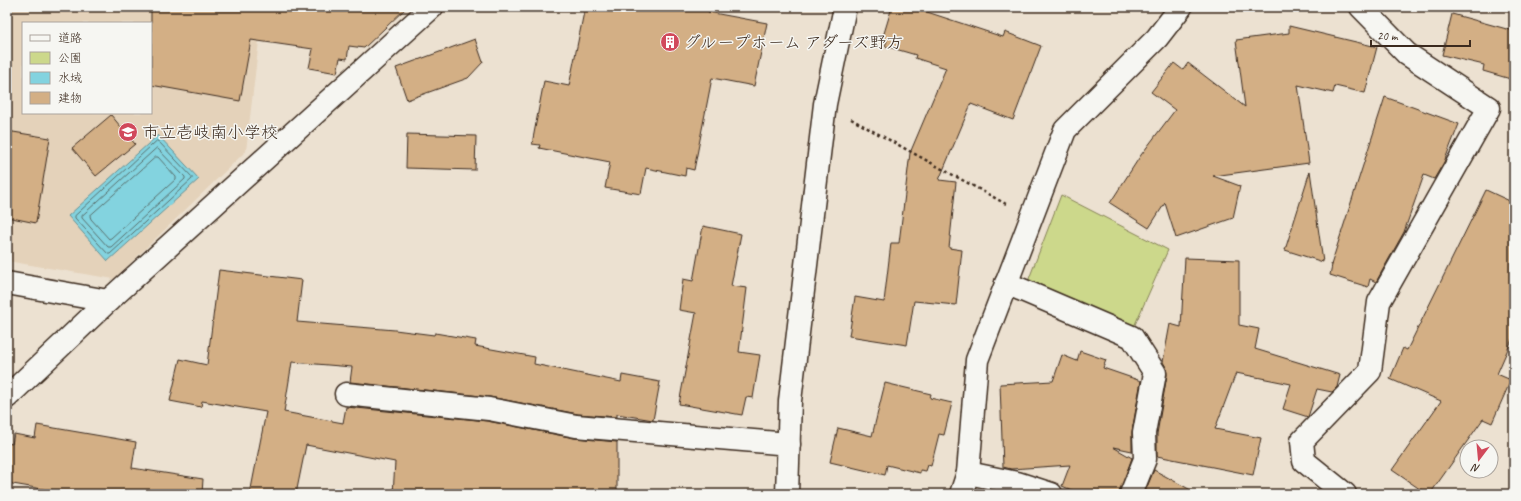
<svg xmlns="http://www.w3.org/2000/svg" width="1521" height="501" viewBox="0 0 1521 501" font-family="Caveat,'Klee One',sans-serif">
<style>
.built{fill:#e4d2ba;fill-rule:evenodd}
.green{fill:#ccd88b;stroke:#848154}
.water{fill:#83d3df;stroke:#668f92}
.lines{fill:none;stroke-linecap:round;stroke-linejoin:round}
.shore{stroke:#586e6b;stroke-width:1}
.building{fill:#d3af85;stroke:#3b2a1e}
.minor-casing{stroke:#3b2a1e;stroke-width:25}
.path{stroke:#3b2a1e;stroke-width:2.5;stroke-dasharray:3 3;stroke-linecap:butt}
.minor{stroke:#f6f6f2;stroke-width:22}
.labels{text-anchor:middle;stroke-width:3;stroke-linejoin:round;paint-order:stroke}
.poi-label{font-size:17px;fill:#3b2a1e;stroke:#f6f6f2;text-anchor:start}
</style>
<rect width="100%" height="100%" fill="#ece1d1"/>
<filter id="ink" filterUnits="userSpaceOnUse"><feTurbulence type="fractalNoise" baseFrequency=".025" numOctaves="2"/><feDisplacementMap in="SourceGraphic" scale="8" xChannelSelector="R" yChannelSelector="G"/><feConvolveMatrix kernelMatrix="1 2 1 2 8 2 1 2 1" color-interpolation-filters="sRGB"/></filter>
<g filter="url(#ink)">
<path class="built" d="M7,7H263L246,151L114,279L7,261ZM23,23H151V113H23Z"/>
<polygon class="green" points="1061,195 1168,250 1133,329 1027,284"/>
<polygon class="water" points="158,135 199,179 108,261 68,216"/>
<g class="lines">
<g class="shore">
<polygon points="157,141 159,142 192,177 192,179 110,254 108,254 75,218 75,216"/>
<polygon points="157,148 185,177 185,179 111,247 108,247 82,218 82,216"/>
<polygon points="156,157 158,157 176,177 176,179 111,238 109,239 91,219 90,216"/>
</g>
</g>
<g class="building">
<polygon points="151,7 407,7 364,48 349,46 347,59 340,58 337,73 309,68 313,49 251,40 240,101 151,85"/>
<polygon points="585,7 709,7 708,12 767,23 754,86 712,78 694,170 686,168 685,176 646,168 641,194 605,188 610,162 539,148 540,145 532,144 544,81 569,86"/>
<polygon points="892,7 912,7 1003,37 1005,32 1041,46 1013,120 971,104 939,180 956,182 949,248 962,250 956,305 914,301 907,345 849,336 855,297 884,302 891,243 899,243 910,153 946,68 915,58 916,55 885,46 887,41 882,40"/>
<polygon points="1452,14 1514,31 1514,80 1483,71 1484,65 1442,55"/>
<polygon points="1289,26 1377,47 1365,93 1335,86 1333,93 1298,85 1309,163 1213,176 1240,186 1233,218 1176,238 1165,203 1149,228 1110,203 1141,155 1175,110 1151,92 1174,63 1183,70 1188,63 1245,107 1236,40 1289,33"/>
<polygon points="475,39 483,62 468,78 407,100 396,68"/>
<polygon points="1385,97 1459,124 1444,162 1434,179 1424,175 1404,232 1376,282 1370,279 1368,287 1330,275 1332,265 1331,265"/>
<polygon points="111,115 135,144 96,176 72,148"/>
<polygon points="7,131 50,138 36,223 7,217"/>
<polygon points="407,134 476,136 475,170 406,168"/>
<polygon points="1310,171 1323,262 1285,250"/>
<polygon points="1486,190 1514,203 1514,335 1497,374 1511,380 1492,423 1483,419 1430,494 1427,494 1392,470 1441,401 1390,379 1403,348 1407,350"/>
<polygon points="703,226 741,234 731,286 747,288 739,352 760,355 753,398 746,397 742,415 679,404 696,313 679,310 683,279 693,281"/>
<polygon points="1185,258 1239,260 1239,325 1259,329 1255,349 1340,375 1337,387 1332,392 1317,389 1308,417 1283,409 1291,384 1236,373 1215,429 1261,438 1253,475 1157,456 1157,434 1167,375 1166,367 1163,362 1170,324 1181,327"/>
<polygon points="219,270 302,280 297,322 395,330 434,335 435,333 476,340 475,346 535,357 534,364 621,382 622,375 660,382 653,420 617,414 617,417 578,414 490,397 350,382 352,367 292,362 284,412 343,423 346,407 487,421 574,438 617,442 617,494 393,494 395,462 306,445 296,494 250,494 266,412 202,401 201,407 170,401 180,359 207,365"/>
<polygon points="1080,351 1106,360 1103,368 1141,381 1132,431 1132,451 1113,447 1132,458 1119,494 1081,494 1062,486 1070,465 1011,469 1003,467 1000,384 1053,381 1062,355 1077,361"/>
<polygon points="885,383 931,394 930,398 952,403 944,435 939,434 931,466 928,465 926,471 920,470 920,473 887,465 885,475 830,462 838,428 872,436"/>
<polygon points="37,425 136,442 132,468 203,479 202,494 71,494 7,483 7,443 12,444 14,434 35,438"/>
<polygon points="1154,470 1198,494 1144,494"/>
</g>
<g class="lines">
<g class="minor-casing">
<g id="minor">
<polyline points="7,283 108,301"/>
<polyline points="1006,283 1132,337 1155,373 1144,433 1145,459 1131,494"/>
<polyline points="346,394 489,409 576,426 789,444"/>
<polyline points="7,397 108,301 432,7"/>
<polyline points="968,473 1017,483 1051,494"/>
<polyline points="787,494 790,401 825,104 845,7"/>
<polyline points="961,494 968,473 977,360 1065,130 1157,38 1181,7"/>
<polyline points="1345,494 1304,461 1302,441 1370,371 1379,302 1489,108 1407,54 1361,7"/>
</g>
</g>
<polyline class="path" points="851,119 1006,204"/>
<use href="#minor" class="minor"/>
</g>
</g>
<defs>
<g id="building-disc" transform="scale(1)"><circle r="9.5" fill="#d1495b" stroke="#f6f6f2"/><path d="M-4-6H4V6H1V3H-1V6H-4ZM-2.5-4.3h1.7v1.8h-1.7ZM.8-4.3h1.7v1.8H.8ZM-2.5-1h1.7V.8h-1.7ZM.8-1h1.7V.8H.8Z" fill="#fff"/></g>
<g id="school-disc" transform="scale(1)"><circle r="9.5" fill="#d1495b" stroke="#f6f6f2"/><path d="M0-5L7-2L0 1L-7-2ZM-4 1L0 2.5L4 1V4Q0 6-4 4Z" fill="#fff"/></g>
</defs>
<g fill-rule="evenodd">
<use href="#building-disc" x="670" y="42"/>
<use href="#school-disc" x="128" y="132"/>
</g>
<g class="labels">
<g class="poi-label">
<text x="684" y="48">グループホーム アダーズ野方</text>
<text x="142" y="138">市立壱岐南小学校</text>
</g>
</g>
<rect width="1521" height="501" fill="none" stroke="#f6f6f2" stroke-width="24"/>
<rect x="12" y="12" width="1497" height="477" fill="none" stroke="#3b2a1e" stroke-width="1.5" filter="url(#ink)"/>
<rect x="22" y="22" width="130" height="92" fill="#f6f6f2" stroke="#aba49d"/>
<rect x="30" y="35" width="20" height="6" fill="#f6f6f2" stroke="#aba49d"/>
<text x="58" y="42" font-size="12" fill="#3b2a1e">道路</text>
<rect x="30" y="52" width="20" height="12" fill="#ccd88b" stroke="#aba49d"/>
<text x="58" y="62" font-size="12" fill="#3b2a1e">公園</text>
<rect x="30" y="72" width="20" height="12" fill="#83d3df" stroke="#aba49d"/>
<text x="58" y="82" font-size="12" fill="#3b2a1e">水域</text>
<rect x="30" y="92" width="20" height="12" fill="#d3af85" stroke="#aba49d"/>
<text x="58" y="102" font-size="12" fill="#3b2a1e">建物</text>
<g transform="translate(1479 459) rotate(196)"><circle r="19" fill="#f6f6f2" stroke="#aba49d"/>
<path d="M0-3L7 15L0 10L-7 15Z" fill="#d1495b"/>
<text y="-6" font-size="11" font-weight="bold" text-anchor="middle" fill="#3b2a1e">N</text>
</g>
<path d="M1371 40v6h99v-6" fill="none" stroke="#3b2a1e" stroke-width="2"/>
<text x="1377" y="40" font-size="12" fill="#3b2a1e" stroke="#f6f6f2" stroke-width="3" paint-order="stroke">20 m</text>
</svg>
